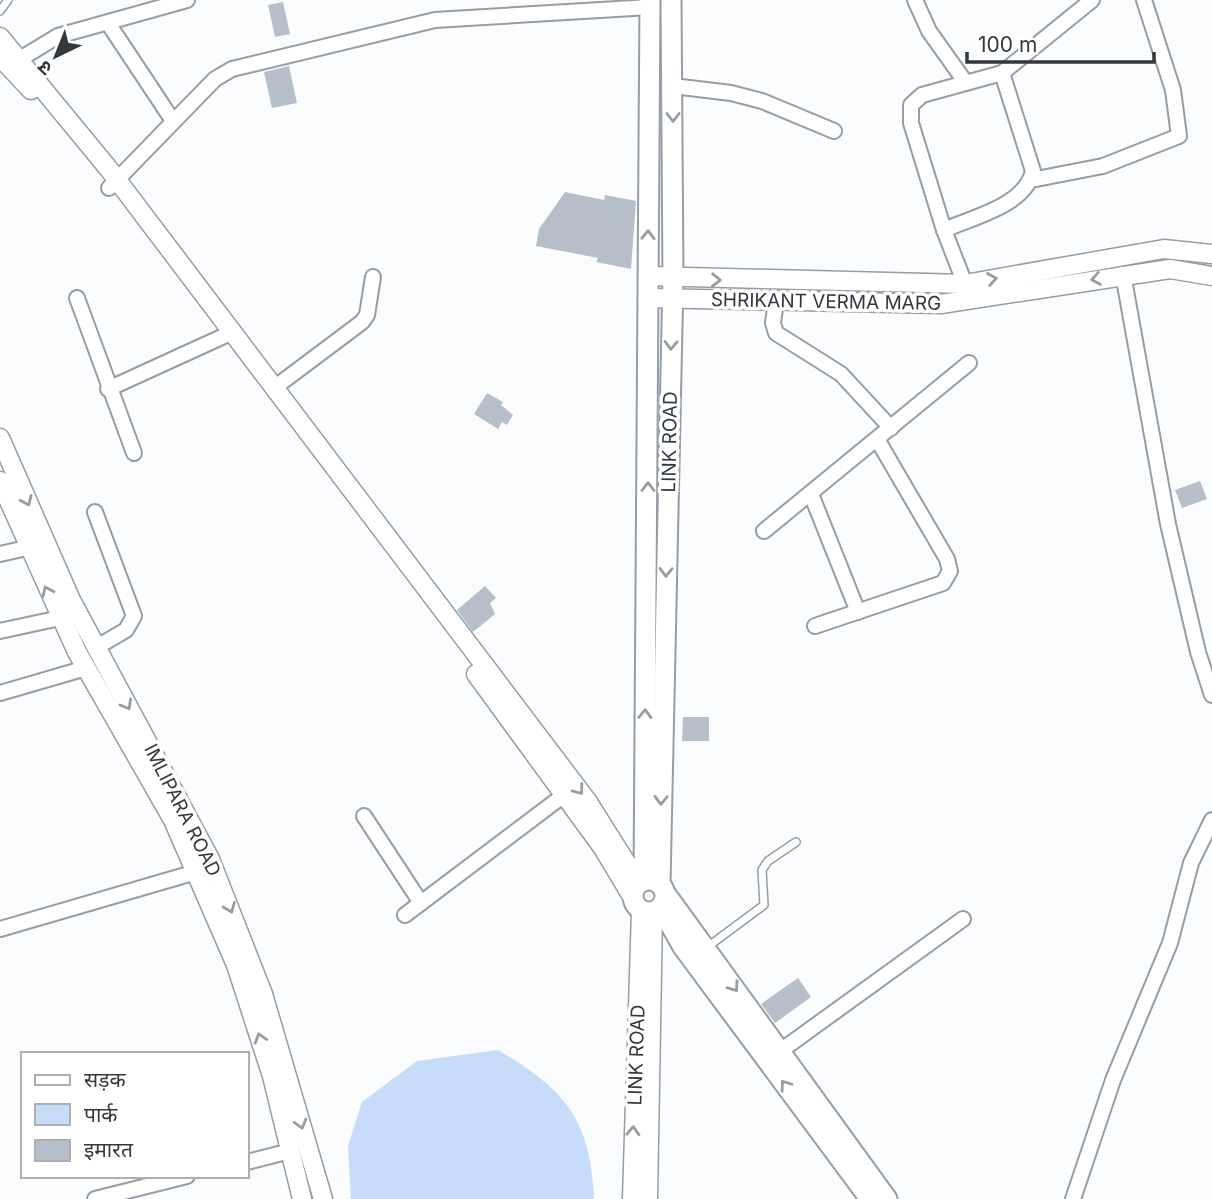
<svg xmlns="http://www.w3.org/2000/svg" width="1212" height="1199" viewBox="0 0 1212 1199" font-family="Inter,'Noto Sans Devanagari',sans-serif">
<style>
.green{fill:#c6dcf9}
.building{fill:#b6bfc9}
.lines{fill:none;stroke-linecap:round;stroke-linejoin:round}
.service-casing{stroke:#959da7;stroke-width:10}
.minor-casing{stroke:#959da7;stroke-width:18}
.tertiary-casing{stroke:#959da7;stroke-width:21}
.secondary-casing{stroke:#959da7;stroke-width:23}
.service{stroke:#fff;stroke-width:7}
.minor{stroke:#fff;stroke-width:14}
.tertiary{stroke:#fff;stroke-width:18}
.secondary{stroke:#fff;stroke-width:19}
.oneway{stroke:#9a9c9e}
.labels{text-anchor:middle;stroke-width:7;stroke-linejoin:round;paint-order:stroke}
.street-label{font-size:19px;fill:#34383c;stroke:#fff}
</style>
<rect width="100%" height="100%" fill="#fafcfe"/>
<path class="green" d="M498,1050C565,1090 590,1118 594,1199H351L348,1146L362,1102L417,1061Z"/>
<g class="building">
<polygon points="283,2 290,34 275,37 268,5"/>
<polygon points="289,66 297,103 272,108 264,72"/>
<polygon points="565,192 604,200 605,195 636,201 631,269 596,262 598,258 536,246 539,229"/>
<polygon points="487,393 503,402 501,405 513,415 507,425 502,422 498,429 474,414"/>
<polygon points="1200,481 1207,499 1182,508 1175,490"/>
<polygon points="485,586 496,598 490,603 495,614 473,632 457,610"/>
<polygon points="683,717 709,717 709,741 682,741"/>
<polygon points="798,978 811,997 775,1023 761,1004"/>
</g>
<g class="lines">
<g class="service-casing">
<g id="service">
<polyline points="0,11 8,0"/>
<polyline points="706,948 764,905 762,870 768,861 796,842"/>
</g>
</g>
<g class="minor-casing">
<g id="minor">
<polyline points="915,0 929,31 966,83"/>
<polyline points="108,23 173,121"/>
<polyline points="20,59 58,36 187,0"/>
<polyline points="673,86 731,93 762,101 834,131"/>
<polyline points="1031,180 1103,166 1179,136 1173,90 1144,0"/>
<polyline points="109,188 215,79 232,69 435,20 650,7"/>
<path d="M944,230C973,217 1025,206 1033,171L1002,73"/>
<polyline points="1123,274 1168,524 1198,652 1212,695"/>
<polyline points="965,284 944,230 911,123 911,105 922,95 1002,73 1092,0"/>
<polyline points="77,298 134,453"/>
<polyline points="776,301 773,323 776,333 841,374 891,428"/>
<polyline points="274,388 362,322 367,315 373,277"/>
<polyline points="108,389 224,336"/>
<polyline points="811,494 858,612"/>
<polyline points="95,512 134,616 126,630 97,647"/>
<polyline points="764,531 969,363"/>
<polyline points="0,554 40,545"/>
<polyline points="815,626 943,583 950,571 947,559 877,439"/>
<polyline points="0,631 60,618"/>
<polyline points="0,693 86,668"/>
<polyline points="364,816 421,903"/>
<polyline points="405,915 564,795"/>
<polyline points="0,929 196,872"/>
<polyline points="779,1052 963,919"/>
<polyline points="247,1162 290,1151"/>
<polyline points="95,1199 187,1176"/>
<polyline points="1073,1199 1113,1080 1170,943 1191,863 1212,820"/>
</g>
</g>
<g class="tertiary-casing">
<g id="tertiary">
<polyline points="0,37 108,168 588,802 639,883"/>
<polyline points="0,57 31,90"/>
<polyline points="648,276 965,284 1164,249 1212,254"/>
<polyline points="648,298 941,304 1170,269 1212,276"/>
<polyline points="0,438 71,600 210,859 263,994 323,1199"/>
<polyline points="0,481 77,652 173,820 236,965 272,1076 302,1199"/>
<polyline points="476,674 603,848 633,898"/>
<polyline points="632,1199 641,911"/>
<polyline points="648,1199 653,912"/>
</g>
</g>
<g class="secondary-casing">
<g id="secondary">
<circle cx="649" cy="896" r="16"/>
<polyline points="644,881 650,0"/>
<polyline points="660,884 673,279 671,0"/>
<polyline points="665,893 887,1199"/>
<polyline points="661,908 683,947 870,1199"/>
</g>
</g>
<use href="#service" class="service"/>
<use href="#minor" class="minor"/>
<use href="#tertiary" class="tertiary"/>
<use href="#secondary" class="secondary"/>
</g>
<defs><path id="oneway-chevron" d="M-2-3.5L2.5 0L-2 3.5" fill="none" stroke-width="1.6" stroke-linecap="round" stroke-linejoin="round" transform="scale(1.75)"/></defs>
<g class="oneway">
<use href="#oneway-chevron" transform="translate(673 117) rotate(90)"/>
<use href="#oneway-chevron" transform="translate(648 235) rotate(-89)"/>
<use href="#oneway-chevron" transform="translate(992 279) rotate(-10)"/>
<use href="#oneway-chevron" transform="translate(1096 279) rotate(170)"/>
<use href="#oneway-chevron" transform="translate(716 280) rotate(1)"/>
<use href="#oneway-chevron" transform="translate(671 345) rotate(91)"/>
<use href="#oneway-chevron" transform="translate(648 487) rotate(-90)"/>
<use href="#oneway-chevron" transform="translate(27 501) rotate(66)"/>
<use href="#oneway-chevron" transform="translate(666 572) rotate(91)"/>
<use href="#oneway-chevron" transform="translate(47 591) rotate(-114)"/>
<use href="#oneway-chevron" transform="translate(127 705) rotate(60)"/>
<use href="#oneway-chevron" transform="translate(645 714) rotate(-89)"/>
<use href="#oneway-chevron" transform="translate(579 790) rotate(53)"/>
<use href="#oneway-chevron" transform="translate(661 800) rotate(91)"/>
<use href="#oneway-chevron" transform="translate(230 908) rotate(68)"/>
<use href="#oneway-chevron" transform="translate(734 987) rotate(55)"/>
<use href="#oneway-chevron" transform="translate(260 1038) rotate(-107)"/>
<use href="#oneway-chevron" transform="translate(785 1085) rotate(-126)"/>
<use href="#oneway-chevron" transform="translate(301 1124) rotate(74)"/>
<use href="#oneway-chevron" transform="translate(633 1131) rotate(-88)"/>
</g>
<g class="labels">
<g class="street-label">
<text transform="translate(826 301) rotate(1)" y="7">SHRIKANT VERMA MARG</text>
<text transform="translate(669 442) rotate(-89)" y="7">LINK ROAD</text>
<text transform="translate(183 810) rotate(63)" y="7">IMLIPARA ROAD</text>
<text transform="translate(636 1055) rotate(-88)" y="7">LINK ROAD</text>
</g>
</g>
<rect x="21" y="1052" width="228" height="126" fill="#ffffff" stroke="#aeafb1" stroke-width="2"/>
<rect x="35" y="1075" width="35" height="10" fill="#ffffff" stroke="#aeafb1" stroke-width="2"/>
<text x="84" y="1087" font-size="21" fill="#34383c">सड़क</text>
<rect x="35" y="1104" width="35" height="21" fill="#c6dcf9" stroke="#aeafb1" stroke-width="2"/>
<text x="84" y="1122" font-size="21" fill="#34383c">पार्क</text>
<rect x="35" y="1140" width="35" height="21" fill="#b6bfc9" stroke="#aeafb1" stroke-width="2"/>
<text x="84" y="1157" font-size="21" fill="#34383c">इमारत</text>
<g transform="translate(56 56) rotate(223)" stroke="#ffffff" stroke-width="5" paint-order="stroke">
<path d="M0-5L12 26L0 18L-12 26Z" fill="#34383c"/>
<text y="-10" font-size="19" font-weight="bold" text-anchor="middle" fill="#34383c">उ</text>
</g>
<path d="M967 52v10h187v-10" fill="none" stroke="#34383c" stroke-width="3.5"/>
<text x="978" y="52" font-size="21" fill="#34383c" stroke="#ffffff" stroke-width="5" paint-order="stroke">100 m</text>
</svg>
